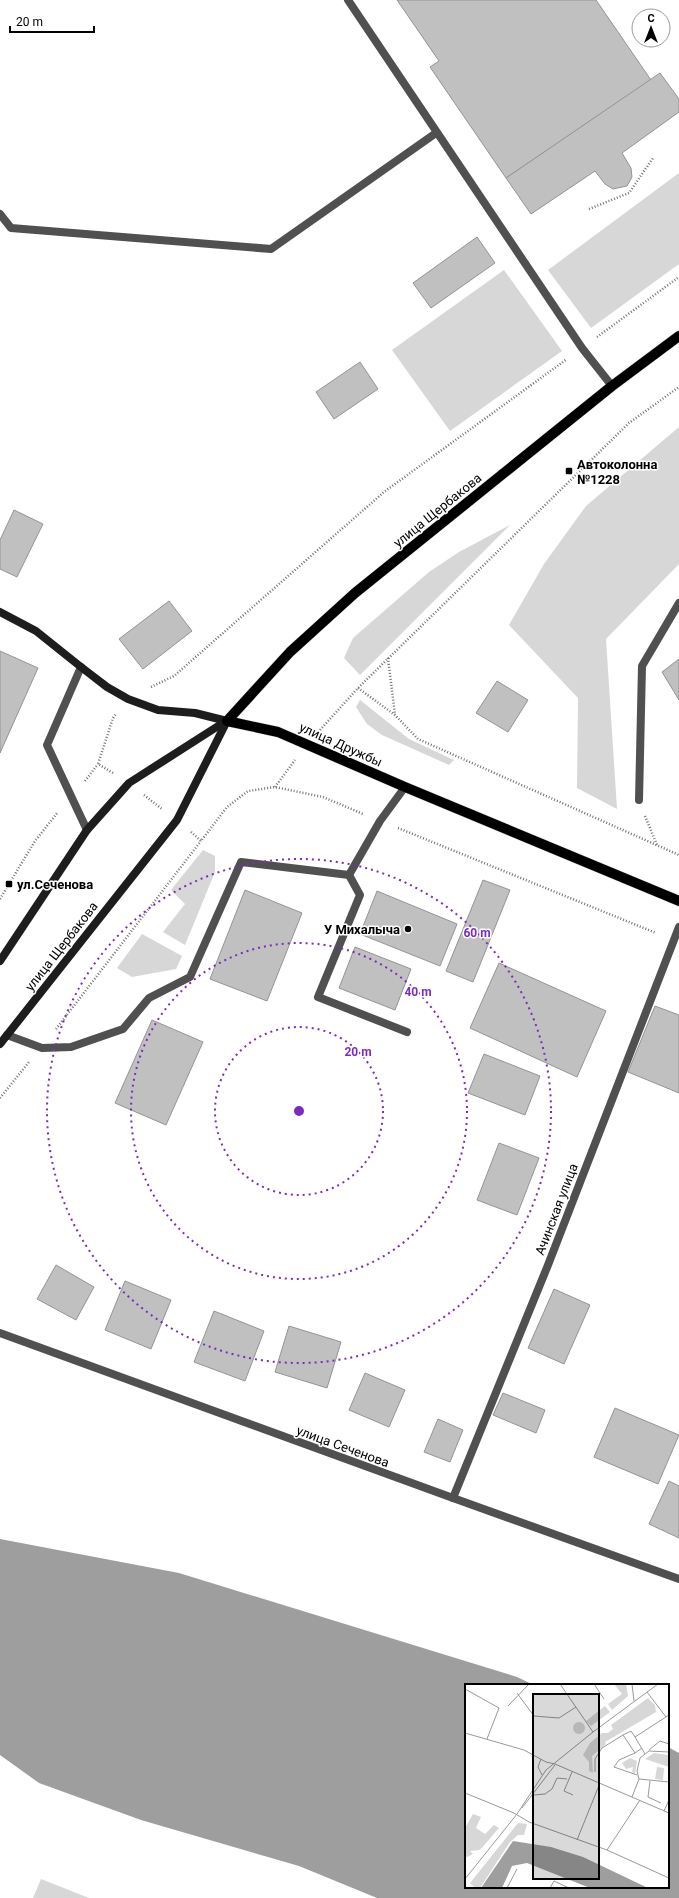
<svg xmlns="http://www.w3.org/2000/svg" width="679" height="1898" viewBox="0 0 679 1898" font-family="Roboto,sans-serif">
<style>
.green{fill:#d7d7d7}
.water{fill:#9e9e9e}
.building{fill:#c0c0c0;stroke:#949494}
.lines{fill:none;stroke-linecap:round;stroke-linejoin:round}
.primary-casing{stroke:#dbdbdb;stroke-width:11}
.path{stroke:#727272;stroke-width:2.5;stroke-dasharray:1 2;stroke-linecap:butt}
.lane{stroke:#505050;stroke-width:8}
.street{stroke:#505050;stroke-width:8}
.secondary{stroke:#1d1d1d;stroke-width:8}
.primary{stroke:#000;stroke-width:10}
.ring{fill:none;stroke:#7b2cbf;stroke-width:2;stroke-dasharray:2 4}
.poi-dot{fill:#000;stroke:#fff;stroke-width:1.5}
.labels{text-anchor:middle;stroke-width:3;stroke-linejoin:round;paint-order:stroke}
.poi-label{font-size:13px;font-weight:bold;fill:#000;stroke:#fff;text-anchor:start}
.street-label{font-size:13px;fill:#000;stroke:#fff}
.inset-road{fill:none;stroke:#999;stroke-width:1}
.view{fill:#000;fill-opacity:0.15;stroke:#000;stroke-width:2}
.inset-edge{fill:none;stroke:#000;stroke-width:2}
.centre{fill:#7b2cbf;stroke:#fff;stroke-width:2}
.ring-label{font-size:12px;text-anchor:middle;font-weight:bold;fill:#7b2cbf;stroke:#fff;stroke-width:3;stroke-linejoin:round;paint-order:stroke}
</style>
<rect width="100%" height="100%" fill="#fff"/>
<g class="green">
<polygon points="679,173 679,264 591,328 548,270"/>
<polygon points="504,270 562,351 450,431 392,350"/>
<polygon points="679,427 679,564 606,639 617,809 577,788 578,698 509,625 544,564 586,506"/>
<polygon points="510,525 360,675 344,658 353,638 429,572 459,552"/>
<polygon points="360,700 409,739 454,760 449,765 382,735 367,724 356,707"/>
<polygon points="203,850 215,856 215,872 185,945 163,932 185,904 171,890"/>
<polygon points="142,934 182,956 176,969 132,977 117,968"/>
<polygon points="41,1879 89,1898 33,1898"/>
</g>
<polygon class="water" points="0,1539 179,1573 517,1677 534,1685 466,1685 466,1887 668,1887 668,1747 679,1753 679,1898 377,1898 299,1866 141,1820 39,1783 0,1755"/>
<g class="building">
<polygon points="397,0 596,0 651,80 506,178 430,67 439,61"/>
<polygon points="660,73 679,99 679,112 622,153 631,168 632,177 627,186 613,189 605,184 595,171 531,214 506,178"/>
<polygon points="477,237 495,263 431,308 413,283"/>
<polygon points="360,362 378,389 334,419 316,392"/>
<polygon points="14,510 43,524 17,577 0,569 0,540"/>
<polygon points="169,601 192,631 143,669 119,639"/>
<polygon points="0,651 38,668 0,753"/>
<polygon points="679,659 679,700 662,672"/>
<polygon points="497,681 528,700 508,732 476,713"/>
<polygon points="483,880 510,890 473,982 446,971"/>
<polygon points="245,890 302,913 267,1001 210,979"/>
<polygon points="377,891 457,924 440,966 360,934"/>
<polygon points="355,947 411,969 395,1010 339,988"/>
<polygon points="499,963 606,1011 577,1077 470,1028"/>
<polygon points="655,1006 679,1015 679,1093 628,1072"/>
<polygon points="152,1020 203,1042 166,1125 115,1103"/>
<polygon points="484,1054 540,1076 525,1115 468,1093"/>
<polygon points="499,1143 539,1158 517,1215 477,1200"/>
<polygon points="56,1265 94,1287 76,1320 37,1299"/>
<polygon points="125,1281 171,1300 151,1349 105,1330"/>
<polygon points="554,1289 590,1305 564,1364 528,1348"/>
<polygon points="214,1311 264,1331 245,1381 194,1362"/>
<polygon points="289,1326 341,1342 327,1388 275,1372"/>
<polygon points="365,1373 405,1390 389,1427 349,1410"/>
<polygon points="503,1393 545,1410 536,1433 493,1415"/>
<polygon points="615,1408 679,1435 658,1484 594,1457"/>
<polygon points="438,1419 463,1430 450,1462 424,1452"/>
<polygon points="669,1481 679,1486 679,1538 649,1524"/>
</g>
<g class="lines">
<g class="primary-casing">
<polyline id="primary" points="679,336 612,386 355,593 290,652 227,721 278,732 405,787 679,901"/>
</g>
<g class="path">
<polyline points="589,209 629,193 653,158"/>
<polyline points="597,337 679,277"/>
<polyline points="388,658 395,715"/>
<polyline points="151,687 174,676 384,492 567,359"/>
<polyline points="358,688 395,715 418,739 679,855"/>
<polyline points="320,730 358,688 629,423 679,387"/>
<polyline points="113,773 98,764 113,718 116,714"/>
<polyline points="85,781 98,764"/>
<polyline points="275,787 295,760"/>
<polyline points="144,795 162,809"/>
<polyline points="645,816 657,845"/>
<polyline points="398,828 656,933"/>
<polyline points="191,832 201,841 227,807 248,791 275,787 323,797 363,814"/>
<polyline points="0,899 35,841 58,812"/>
<polyline points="56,1029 201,841"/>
<polyline points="0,1098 29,1062"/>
</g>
<g class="lane">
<polyline points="348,0 582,348 612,386"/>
<polyline points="0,214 11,228 271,249 436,133"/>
<polyline points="81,667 47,745 87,830"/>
<polyline points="639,800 642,666 679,603"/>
<polyline points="349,875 360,895 318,997 407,1032"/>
<polyline points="349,875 380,821 405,787"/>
<polyline points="7,1035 42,1048 71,1047 123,1029 149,998 190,977 241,862 349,875"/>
</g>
<g class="street">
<polyline points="0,1333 453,1498 679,1579"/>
<polyline points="453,1498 548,1265 679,927"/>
</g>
<g class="secondary">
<polyline points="0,612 36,631 81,667 107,687 128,699 158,710 195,713 227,721"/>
<polyline points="0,961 87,830 129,783 226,721"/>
<polyline points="0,1044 177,820 227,721"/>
</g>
<use href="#primary" class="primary"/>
</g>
<g class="ring">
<circle cx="299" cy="1111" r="84"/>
<circle cx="299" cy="1111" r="168"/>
<circle cx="299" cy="1111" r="252"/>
</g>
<g class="poi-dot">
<rect x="565" y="467" width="8" height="8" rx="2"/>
<rect x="5" y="880" width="8" height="8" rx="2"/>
<circle cx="408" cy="929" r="4"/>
</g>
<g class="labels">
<g class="poi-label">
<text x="577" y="469">Автоколонна<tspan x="577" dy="15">№1228</tspan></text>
<text x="17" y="889">ул.Сеченова</text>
<text x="400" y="934" text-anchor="end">У Михалыча</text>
</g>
<g class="street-label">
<text transform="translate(437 510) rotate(-39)" y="5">улица Щербакова</text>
<text transform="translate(341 744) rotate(24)" y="5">улица Дружбы</text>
<text transform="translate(61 946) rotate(-52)" y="5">улица Щербакова</text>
<text transform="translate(556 1209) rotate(-69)" y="5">Ачинская улица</text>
<text transform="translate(343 1446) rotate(20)" y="5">улица Сеченова</text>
</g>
</g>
<g transform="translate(465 1684)">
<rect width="204" height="204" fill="#fff"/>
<path d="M149,0H161L163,12L147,26L143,20L157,10ZM183,14L190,21L191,28L140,58L141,60L127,72L128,89L124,87V78L118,71L125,59L137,49H143L148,45L146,41ZM140,22L145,28L126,42L121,37ZM108 44a6 6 0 1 1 12 0a6 6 0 1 1-12 0ZM189,69L204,71V83L180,75ZM165,74L172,77L170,90L167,88L168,83L161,85L157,79ZM192,83L199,84L198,96L190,95ZM8,130L16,133L11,144L20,150L29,141L34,144L15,166L5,167L8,170L0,174V144ZM53,139L62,140L59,151H53L45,158L15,204H10L5,199Z" fill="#d7d7d7"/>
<path d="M48,157L86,163L118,173L183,204H125L62,179L47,182L37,204H16Z" fill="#9e9e9e"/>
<path class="inset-road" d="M95,0L128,48M129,0L139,15M167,0L169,17M0,5L34,24L22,55M182,8L201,33M52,9L69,32L94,34L111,23M43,22L64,0M0,49L59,66L81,78L90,80M170,53L166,47L158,51L170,69L177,64M184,66L195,57L204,60M170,69L154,76L149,83L172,91M180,70L170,53L204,31M76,75L73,83L77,91M90,80L204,129M107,88L99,107L108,111M130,88V75L137,64L158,51M174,95L204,98M185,97L183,113L196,119M0,109L49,129L64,138L142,166L204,194M69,111L80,110L87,105L92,94L102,95M167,113L174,95L172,87L175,74L184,67L204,68M57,124L90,81M199,127L204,116M112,156L135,99M142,166L175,116M0,195L52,130L81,86L128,48L193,0M42,204L52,185M85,204L89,197L104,204"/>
<path class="view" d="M68,10H134V195H68Z"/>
<rect width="204" height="204" class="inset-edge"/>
</g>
<circle cx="299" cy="1111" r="6" class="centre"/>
<g class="ring-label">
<text x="477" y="937">60 m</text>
<text x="418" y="996">40 m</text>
<text x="358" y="1056">20 m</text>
</g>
<g transform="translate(651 28)"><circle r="19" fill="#ffffff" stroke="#999999"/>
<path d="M0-3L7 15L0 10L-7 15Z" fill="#000000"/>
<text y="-6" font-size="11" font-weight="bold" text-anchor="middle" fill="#000000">С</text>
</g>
<path d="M10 26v6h84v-6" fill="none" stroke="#000000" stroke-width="2"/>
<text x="16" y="26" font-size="12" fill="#000000" stroke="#ffffff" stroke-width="3" paint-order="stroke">20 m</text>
</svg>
